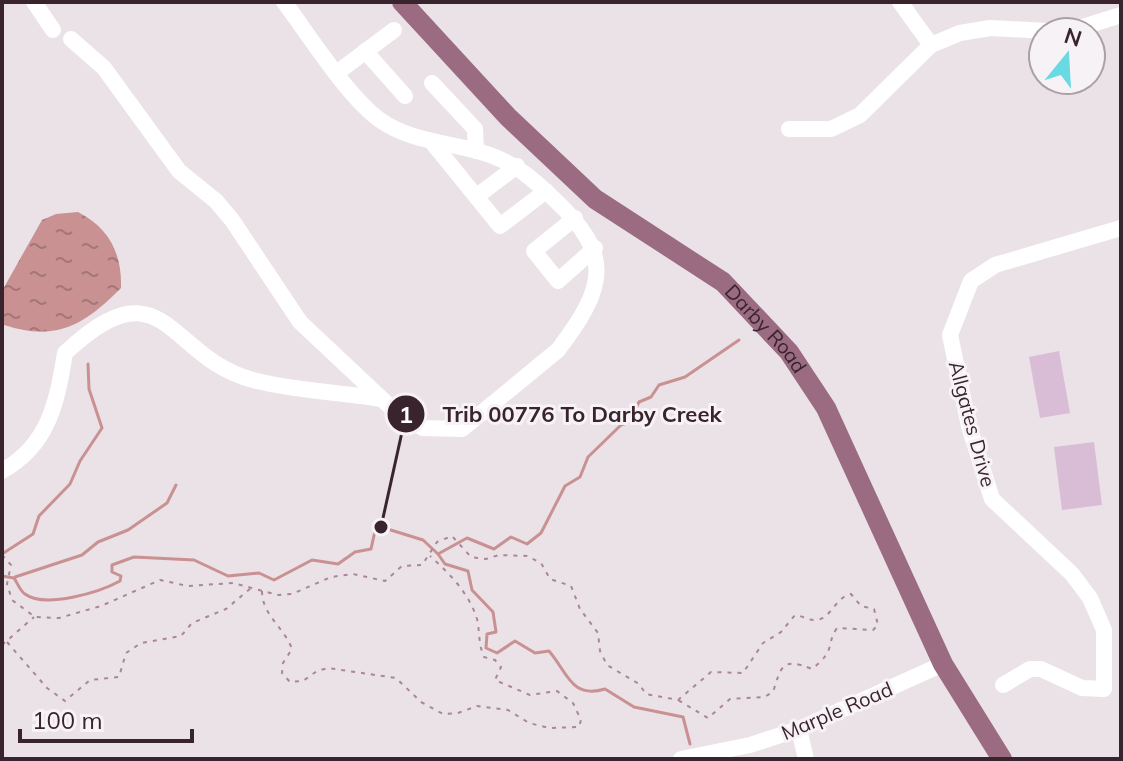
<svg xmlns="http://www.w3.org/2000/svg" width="1123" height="761" viewBox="0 0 1123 761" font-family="Mulish,sans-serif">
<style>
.green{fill:#d9bdd7}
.water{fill:url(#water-ripples)}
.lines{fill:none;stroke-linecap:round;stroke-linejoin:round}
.stream{stroke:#c99192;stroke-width:3}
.path{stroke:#aa8698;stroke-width:2;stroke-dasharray:4 6;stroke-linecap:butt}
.minor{stroke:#fff;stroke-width:16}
.major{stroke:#9b6c81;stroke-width:20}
.labels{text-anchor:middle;stroke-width:6;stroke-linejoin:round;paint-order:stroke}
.street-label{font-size:20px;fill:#39242e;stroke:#f7f2f6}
.leader{fill:none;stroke:#39242e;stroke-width:3}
.callout-dot{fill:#39242e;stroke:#f7f2f6;stroke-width:3}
.mark-label{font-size:24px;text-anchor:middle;font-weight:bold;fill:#fff}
.callout-label{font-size:22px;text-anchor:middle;font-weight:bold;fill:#39242e;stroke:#f7f2f6;stroke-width:6;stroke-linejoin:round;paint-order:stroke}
</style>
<defs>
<pattern id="water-ripples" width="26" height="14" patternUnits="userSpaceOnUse" patternTransform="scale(2)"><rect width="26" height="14" fill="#c99192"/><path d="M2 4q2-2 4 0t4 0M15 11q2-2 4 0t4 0" fill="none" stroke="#a47678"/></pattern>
</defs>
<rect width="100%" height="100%" fill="#eae2e7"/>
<g class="green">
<polygon points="1059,351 1070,413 1040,418 1029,357"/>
<polygon points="1094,442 1102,505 1062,510 1054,447"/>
</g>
<path class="water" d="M78,212C109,228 122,253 121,288C84,325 57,342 4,325L2,291L42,220L56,214Z"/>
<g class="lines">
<g class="stream">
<polyline points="2,554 33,534 39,516 70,484 80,461 102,428 89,389 88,364"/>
<path d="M438,554L445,564L468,571L472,590L493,612L496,632L487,634L486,648L497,653L515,641L535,653L549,651C568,673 571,699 605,689L634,707L683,717L690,744"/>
<path d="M2,576L14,578C17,582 20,591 25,594C45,609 100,592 120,581L121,576L112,572V565L134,557L194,560L228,576L259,573L274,580L312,560L338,564L355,552L371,549L375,531L381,527L423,540L438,554L467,538L494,549L511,537L527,544L541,533L565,486L580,477L588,457L621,425L629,422L639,402L651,397L659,385L685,377L739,340"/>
<polyline points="15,577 82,555 98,542 128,530 167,503 176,485"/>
</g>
<g class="path">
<path d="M2,555L11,565L7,584L12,600L35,617L59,618L101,606L160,580L188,586L233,583L278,595L292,594L331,577L353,574L385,581L402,566L422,565L437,542L452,536L471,557L486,559L499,555L527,556L541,563L550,579L571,586L580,609L598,633L600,651L607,665L639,684L646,694L678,700L711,672L743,673L763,643L781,632L795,615C803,616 807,620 815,620C831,620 835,597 851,594L861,606L874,609L878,625L873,630L837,628C825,646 837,649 812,669C781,656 781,668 773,692L764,697L730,699L708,718L678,700"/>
<path d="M262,591C262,615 284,627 292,649L283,663L282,673L290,682L303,681L317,671L328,668L396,678L421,702L443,714L458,713L477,706L508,710L529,723L549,728L579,727L581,720L573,703L557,691L530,695L495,680L501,667L495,660L484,657C478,643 480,632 477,619C469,593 449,573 430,556"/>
<polyline points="7,642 47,688 65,701 90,680 119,677 126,653 141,643 181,636 192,623 226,609 251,588"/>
<polyline points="2,645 34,617"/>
</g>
<g class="minor">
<polyline points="34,2 53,30"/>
<polyline points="900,2 931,45"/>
<path d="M71,39L104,68L179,171L216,201L232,220L300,322L398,414L423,428L462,429L558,350C606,287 614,255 554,199C534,180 516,164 490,155C453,142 412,143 380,120C347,96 309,35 284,2"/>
<polyline points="365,51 405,96"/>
<polyline points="338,72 394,30"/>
<polyline points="432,83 475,129 476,151"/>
<polyline points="789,129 831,129 860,115 931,45 960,33 990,28 1067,32 1121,15"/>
<polyline points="431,141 500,226 546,191"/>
<polyline points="477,196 517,166"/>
<polyline points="575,218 534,251 558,281 595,248"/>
<path d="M2,471C49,445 57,402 65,353C165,259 167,358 253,380C294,391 339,392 381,399"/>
<polyline points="1003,685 1030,669 1041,669 1082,688 1104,689 1104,630 1090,598 1072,574 992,499 969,426 950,335 971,281 995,265 1121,228"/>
<polyline points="799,729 806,759"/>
<polyline points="681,759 750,745 799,729 943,664"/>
</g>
<path class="major" id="s1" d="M402,2L508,117L595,199L723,282L789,352L826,408L943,664L1002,759"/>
</g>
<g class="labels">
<g class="street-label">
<text dy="7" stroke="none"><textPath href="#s1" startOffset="492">Darby Road</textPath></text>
<text transform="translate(972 424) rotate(75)" y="7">Allgates Drive</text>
<text transform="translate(837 711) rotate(-23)" y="7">Marple Road</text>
</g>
</g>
<path class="leader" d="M381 527L406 414"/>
<g class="callout-dot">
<circle cx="381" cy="527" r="8"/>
<circle cx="406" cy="414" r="20"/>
</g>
<g class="mark-label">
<text x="406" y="423">1</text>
</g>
<g class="callout-label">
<text x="582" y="422">Trib 00776 To Darby Creek</text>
</g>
<rect width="1123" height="761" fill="none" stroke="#39242e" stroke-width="8"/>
<g transform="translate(1067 56) rotate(18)"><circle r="38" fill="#f7f2f6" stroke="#aba0a6" stroke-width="2"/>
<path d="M0-6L14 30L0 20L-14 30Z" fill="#69dae1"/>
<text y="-12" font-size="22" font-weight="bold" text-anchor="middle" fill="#39242e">N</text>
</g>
<path d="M20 729v12h172v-12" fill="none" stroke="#39242e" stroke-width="4"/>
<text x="32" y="729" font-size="24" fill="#39242e" stroke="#f7f2f6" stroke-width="6" paint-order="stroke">100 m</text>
</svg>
